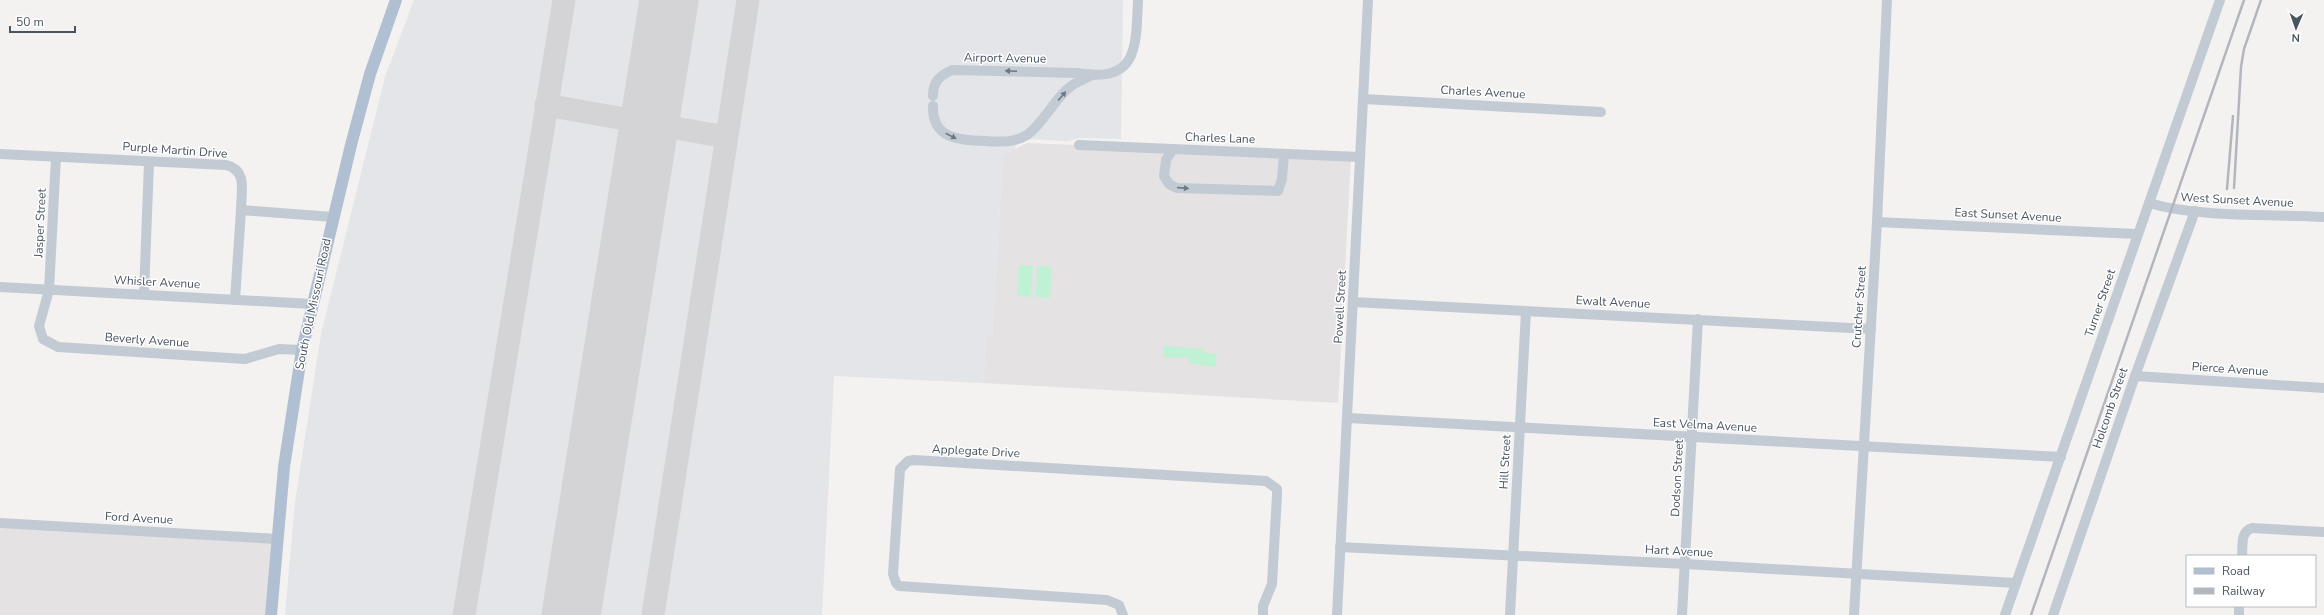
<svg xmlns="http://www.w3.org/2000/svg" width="2324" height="615" viewBox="0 0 2324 615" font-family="'Nunito Sans',sans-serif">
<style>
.education{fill:#e5e2e3}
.airport{fill:#e3e5e9}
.green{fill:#bff2d5}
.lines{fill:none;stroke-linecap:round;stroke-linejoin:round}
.taxiway{stroke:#d4d4d6;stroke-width:23}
.runway{stroke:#d4d4d6;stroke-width:59}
.minor{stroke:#c2cbd3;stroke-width:10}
.major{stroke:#b0bfd1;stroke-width:12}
.rail{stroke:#b3b6bc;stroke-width:2.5}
.oneway{fill:#6d7882}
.labels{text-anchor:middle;stroke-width:3;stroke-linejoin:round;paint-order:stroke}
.street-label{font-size:12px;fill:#485460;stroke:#fff}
</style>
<rect width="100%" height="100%" fill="#f4f1f1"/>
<g class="education">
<polygon points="1027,143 1351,156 1338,403 983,383 986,337 992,337 1003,155"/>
<polygon points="0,523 278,539 271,615 0,615"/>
</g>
<polygon class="airport" points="414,0 1123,0 1121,139 1081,138 1067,141 1026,139 1016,145 1015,150 1003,156 992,337 986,337 983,383 834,376 822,615 285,615 295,502 321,334 385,77"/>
<g class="green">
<polygon points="1019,265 1033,266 1031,297 1017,296"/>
<polygon points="1037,266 1052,267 1050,298 1036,297"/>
<polygon points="1164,346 1203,349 1205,353 1217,354 1215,367 1189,363 1189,358 1163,357"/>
</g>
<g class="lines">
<g class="taxiway">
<polyline points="546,105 726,137"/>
<polyline points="464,615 564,0"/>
<polyline points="653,615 748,0"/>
</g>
<polyline class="runway" points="571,615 669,0"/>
<g class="minor">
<path d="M933,96C933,82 939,76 952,70L1077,73C1138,84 1136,47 1138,0"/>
<polyline points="1364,99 1601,112"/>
<path d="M933,106C932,139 959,140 985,141C999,142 1014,143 1027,135C1044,123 1053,100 1070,87C1076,82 1085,79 1092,75"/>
<polyline points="1079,145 1360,157"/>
<polyline points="1173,149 1166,160 1164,176 1169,184 1177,188 1278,191 1282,179 1284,154"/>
<path d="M0,154L226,165C248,170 241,192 241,210L333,217"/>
<polyline points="56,157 49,290 39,326 43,339 58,347 245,359 279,349 302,350"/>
<path d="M2149,203C2200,218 2270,214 2324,217"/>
<polyline points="1877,222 2137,234"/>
<polyline points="0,287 312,304"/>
<polyline points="144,294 149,162"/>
<polyline points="235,300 241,210"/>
<polyline points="1353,302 1871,329"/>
<polyline points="2135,376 2324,388"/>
<polyline points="1348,418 2061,457"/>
<polyline points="0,523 278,539"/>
<polyline points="1340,547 1685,564 2016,583"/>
<path d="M2242,556C2243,546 2240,532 2252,528L2324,532"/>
<polyline points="1123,615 1119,605 1107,600 899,586 896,583 893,574 900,469 908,461 914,460 1266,481 1277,489 1277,495 1272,584 1263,606 1263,615"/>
<polyline points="1337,615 1368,0"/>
<polyline points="1510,615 1526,311"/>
<polyline points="1682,615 1698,319"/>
<polyline points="1854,615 1877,222 1887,0"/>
<polyline points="2005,615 2220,0"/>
<polyline points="2053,615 2135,376 2195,211"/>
<polyline points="2239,615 2239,606"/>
</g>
<polyline class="major" points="271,615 284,467 302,350 351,145 370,74 396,0"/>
<g class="rail">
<polyline points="2234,188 2241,67 2244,49 2261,0"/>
<polyline points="2227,189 2233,116"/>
<polyline points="2031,615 2244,0"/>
</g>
</g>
<defs><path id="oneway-solid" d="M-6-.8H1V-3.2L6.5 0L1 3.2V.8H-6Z"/></defs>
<g class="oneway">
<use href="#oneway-solid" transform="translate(1011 71) rotate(-178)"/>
<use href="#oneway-solid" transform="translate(1062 96) rotate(-49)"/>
<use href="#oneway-solid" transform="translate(951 136) rotate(27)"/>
<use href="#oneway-solid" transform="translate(1183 188) rotate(5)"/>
</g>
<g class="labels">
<g class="street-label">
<text transform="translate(1005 58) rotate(1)" y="4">Airport Avenue</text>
<text transform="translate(1483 92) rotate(3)" y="4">Charles Avenue</text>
<text transform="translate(1220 138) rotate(2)" y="4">Charles Lane</text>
<text transform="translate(175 150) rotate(4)" y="4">Purple Martin Drive</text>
<text transform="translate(2237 200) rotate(3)" y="4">West Sunset Avenue</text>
<text transform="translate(2008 215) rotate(3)" y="4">East Sunset Avenue</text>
<text transform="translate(40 223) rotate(-87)" y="4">Jasper Street</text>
<text transform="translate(157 282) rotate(3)" y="4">Whisler Avenue</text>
<text transform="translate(1613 302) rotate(3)" y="4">Ewalt Avenue</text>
<text transform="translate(2100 303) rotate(-71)" y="4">Turner Street</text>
<text transform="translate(313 304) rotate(-78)" y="4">South Old Missouri Road</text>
<text transform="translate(1340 307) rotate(-87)" y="4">Powell Street</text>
<text transform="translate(1859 307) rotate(-86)" y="4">Crutcher Street</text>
<text transform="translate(147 340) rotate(4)" y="4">Beverly Avenue</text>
<text transform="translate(2230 369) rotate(4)" y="4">Pierce Avenue</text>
<text transform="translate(2110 408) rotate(-71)" y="4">Holcomb Street</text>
<text transform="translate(1705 425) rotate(3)" y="4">East Velma Avenue</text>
<text transform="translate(976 451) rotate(3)" y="4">Applegate Drive</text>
<text transform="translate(1505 462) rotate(-87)" y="4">Hill Street</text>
<text transform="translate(1677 478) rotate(-87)" y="4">Dodson Street</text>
<text transform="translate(139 518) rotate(3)" y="4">Ford Avenue</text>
<text transform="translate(1679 551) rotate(3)" y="4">Hart Avenue</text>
</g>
</g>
<rect x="2186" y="555" width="130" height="52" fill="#ffffff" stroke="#b6bbbf"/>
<rect x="2194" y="568" width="20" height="6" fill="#b0bfd1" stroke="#b6bbbf"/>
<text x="2222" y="575" font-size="12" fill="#485460">Road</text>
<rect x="2194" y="588" width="20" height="6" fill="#b3b6bc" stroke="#b6bbbf"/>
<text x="2222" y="595" font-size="12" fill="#485460">Railway</text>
<g transform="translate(2296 28) rotate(182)" stroke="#ffffff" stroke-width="3" paint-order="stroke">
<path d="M0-3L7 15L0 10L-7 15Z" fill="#485460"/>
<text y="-6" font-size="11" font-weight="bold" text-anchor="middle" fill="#485460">N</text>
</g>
<path d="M10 26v6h65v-6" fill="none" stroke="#485460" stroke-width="2"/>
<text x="16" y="26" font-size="12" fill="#485460" stroke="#ffffff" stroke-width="3" paint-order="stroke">50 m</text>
</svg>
